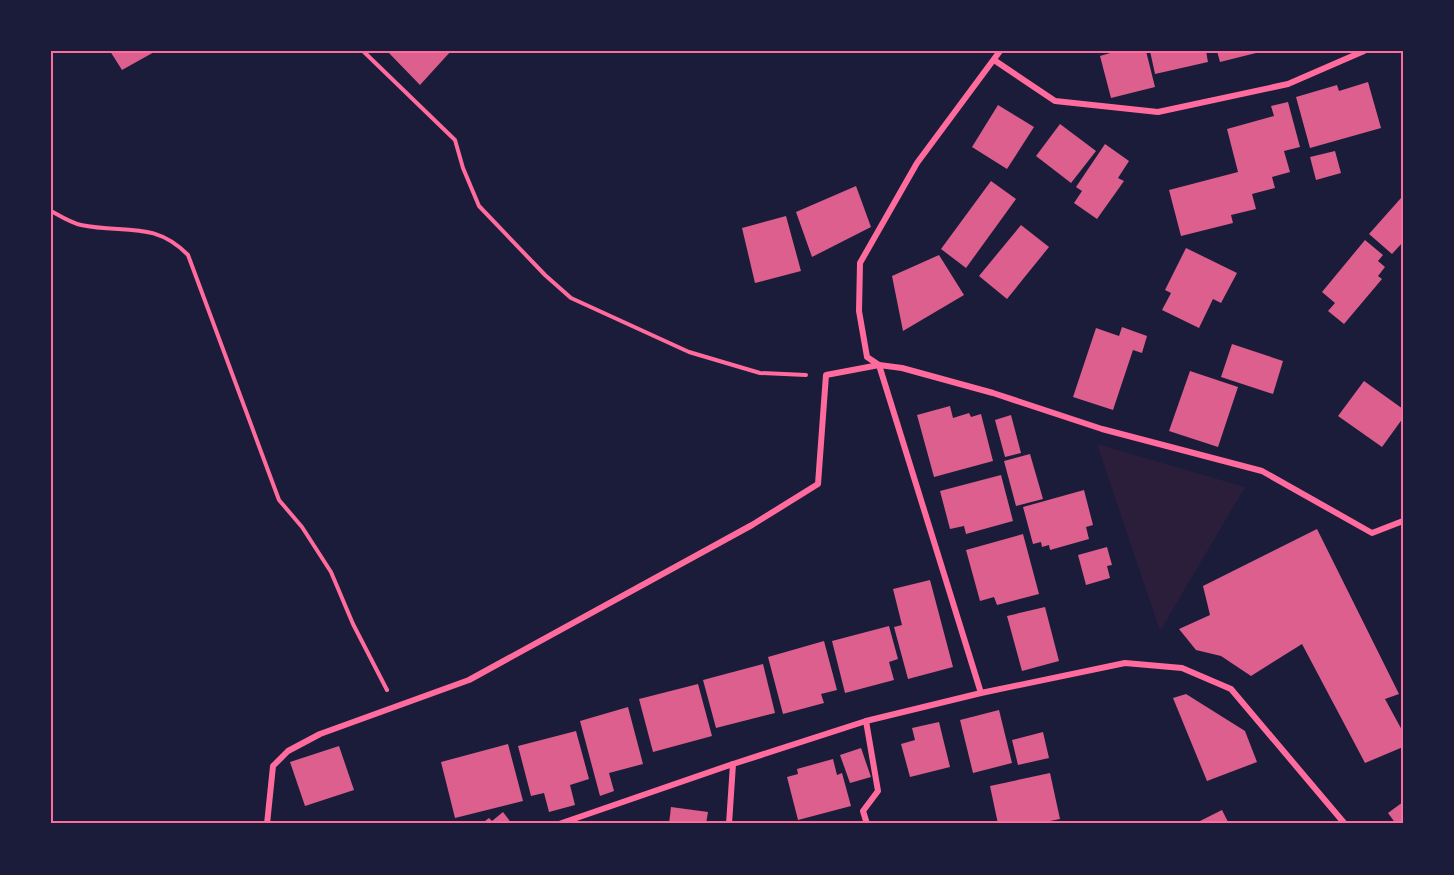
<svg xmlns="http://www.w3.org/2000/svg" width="1454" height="875" viewBox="0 0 1454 875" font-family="Figtree,sans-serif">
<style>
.green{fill:#2a1e3b}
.building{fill:#dd5f8e}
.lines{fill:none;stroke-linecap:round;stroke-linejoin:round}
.path{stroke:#ff6b9d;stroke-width:4}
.minor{stroke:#ff6b9d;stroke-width:6}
.neatline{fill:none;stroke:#ff6b9d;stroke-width:2}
</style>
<rect width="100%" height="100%" fill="#1b1b3a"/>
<polygon class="green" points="1097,444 1245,487 1160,631"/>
<g class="building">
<polygon points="110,51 156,51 122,70"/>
<polygon points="387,51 451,51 420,85"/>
<polygon points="1117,51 1146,51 1155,87 1111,98 1100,56"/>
<polygon points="1150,51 1206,51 1208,62 1155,74"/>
<polygon points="1217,51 1260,51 1260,52 1220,62"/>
<polygon points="1368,82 1381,128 1310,148 1296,97 1337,85 1339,91"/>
<polygon points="1288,102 1300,147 1284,151 1290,172 1272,177 1275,188 1252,194 1256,209 1231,215 1233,223 1181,236 1169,190 1238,172 1227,129 1274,116 1271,106"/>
<polygon points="998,105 1034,127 1007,169 972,147"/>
<polygon points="1060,124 1096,151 1071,183 1036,156"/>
<polygon points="1105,144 1129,161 1118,178 1124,181 1097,219 1074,203 1082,191 1076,187"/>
<polygon points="1335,151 1341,173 1316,180 1310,157"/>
<polygon points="991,181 1016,199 966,268 941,249"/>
<polygon points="856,186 871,227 812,257 796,212"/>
<polygon points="1401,198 1403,199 1403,242 1392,254 1369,234"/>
<polygon points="786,216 801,271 755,283 742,228"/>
<polygon points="1021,225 1049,247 1007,299 979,276"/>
<polygon points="1365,240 1383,255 1378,261 1385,267 1378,276 1382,279 1344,324 1328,311 1335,303 1322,292"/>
<polygon points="1186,248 1237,273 1221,303 1213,299 1199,328 1162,310 1171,293 1165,290"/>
<polygon points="939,255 964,295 903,331 892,276"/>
<polygon points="1122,327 1147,336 1142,353 1133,350 1113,410 1073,397 1096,328 1119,336"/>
<polygon points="1232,344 1283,361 1273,394 1221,377"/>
<polygon points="1190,371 1238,387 1218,447 1169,431"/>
<polygon points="1364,381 1403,409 1403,418 1382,447 1338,416"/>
<polygon points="950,406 953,418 969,413 971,417 981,414 993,461 934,477 917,415"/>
<polygon points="1011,415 1021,453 1005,457 995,420"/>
<polygon points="1030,454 1043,499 1016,506 1004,461"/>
<polygon points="1001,475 1013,521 966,534 964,526 950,529 940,491"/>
<polygon points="1084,490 1093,525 1086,527 1089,539 1050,550 1049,545 1042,547 1041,542 1033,544 1023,507"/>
<polygon points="1317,529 1399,694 1385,699 1403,732 1403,747 1365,763 1302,644 1251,676 1221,656 1196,650 1179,629 1210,615 1203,586"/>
<polygon points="1023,534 1039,594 997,605 994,597 980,601 966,550"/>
<polygon points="1107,547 1112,565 1107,566 1110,578 1086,585 1078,555"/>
<polygon points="930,580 953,667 908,679 894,627 902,625 893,589"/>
<polygon points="1045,607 1059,661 1022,671 1007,616"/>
<polygon points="889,626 898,659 889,662 894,680 845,693 832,641"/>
<polygon points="824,641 837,690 821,694 824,703 783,714 768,657"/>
<polygon points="763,664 775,713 716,728 703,680"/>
<polygon points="698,684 712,736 653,752 639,699"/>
<polygon points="1186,694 1245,731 1257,762 1207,781 1173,698"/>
<polygon points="628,707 643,764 609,773 614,791 600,796 580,721"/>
<polygon points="999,710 1012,763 973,773 960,720"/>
<polygon points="939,722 950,767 910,777 901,744 915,740 912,728"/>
<polygon points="576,731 589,779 570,785 575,805 549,812 544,793 531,796 518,746"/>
<polygon points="1043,732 1049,758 1018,765 1012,740"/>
<polygon points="508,744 523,801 455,818 441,762"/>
<polygon points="339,746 354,790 305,806 290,762"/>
<polygon points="861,748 871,777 850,783 840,755"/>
<polygon points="833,759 837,775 842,773 851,806 798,820 787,777 798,774 797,769"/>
<polygon points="1050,773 1060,819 1035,824 998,824 990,786"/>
<polygon points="1403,802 1403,824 1396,824 1388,813"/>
<polygon points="671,807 708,812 706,824 669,824"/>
<polygon points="1222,810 1229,824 1194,824"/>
<polygon points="503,812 512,824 481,824 489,818 492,821"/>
</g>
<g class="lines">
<g class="path">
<polyline points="363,51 455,140 463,168 479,206 545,275 571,298 689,352 760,373 806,375"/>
<path d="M51,211C60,216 71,223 81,225C123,234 154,220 188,255L279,500L302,527L331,572L353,624L387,690"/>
</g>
<g class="minor">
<polyline points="994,60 1055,101 1158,112 1288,84 1364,51"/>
<polyline points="981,693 879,365 867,357 859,311 860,263 917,163 1000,51"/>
<polyline points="866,721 878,791 863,811 867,824"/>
<polyline points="267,824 273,766 288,751 320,734 469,680 752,525 818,484 826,375 879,365 902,368 993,393 1102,429 1262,471 1372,533 1403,521"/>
<polyline points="559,824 733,764 866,721 981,693 1125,663 1182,668 1231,689 1345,824"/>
<polyline points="729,824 733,764"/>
</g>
</g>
<rect width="1454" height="875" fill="none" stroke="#1b1b3a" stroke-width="105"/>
<rect x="52" y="52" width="1350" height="770" class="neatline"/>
</svg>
